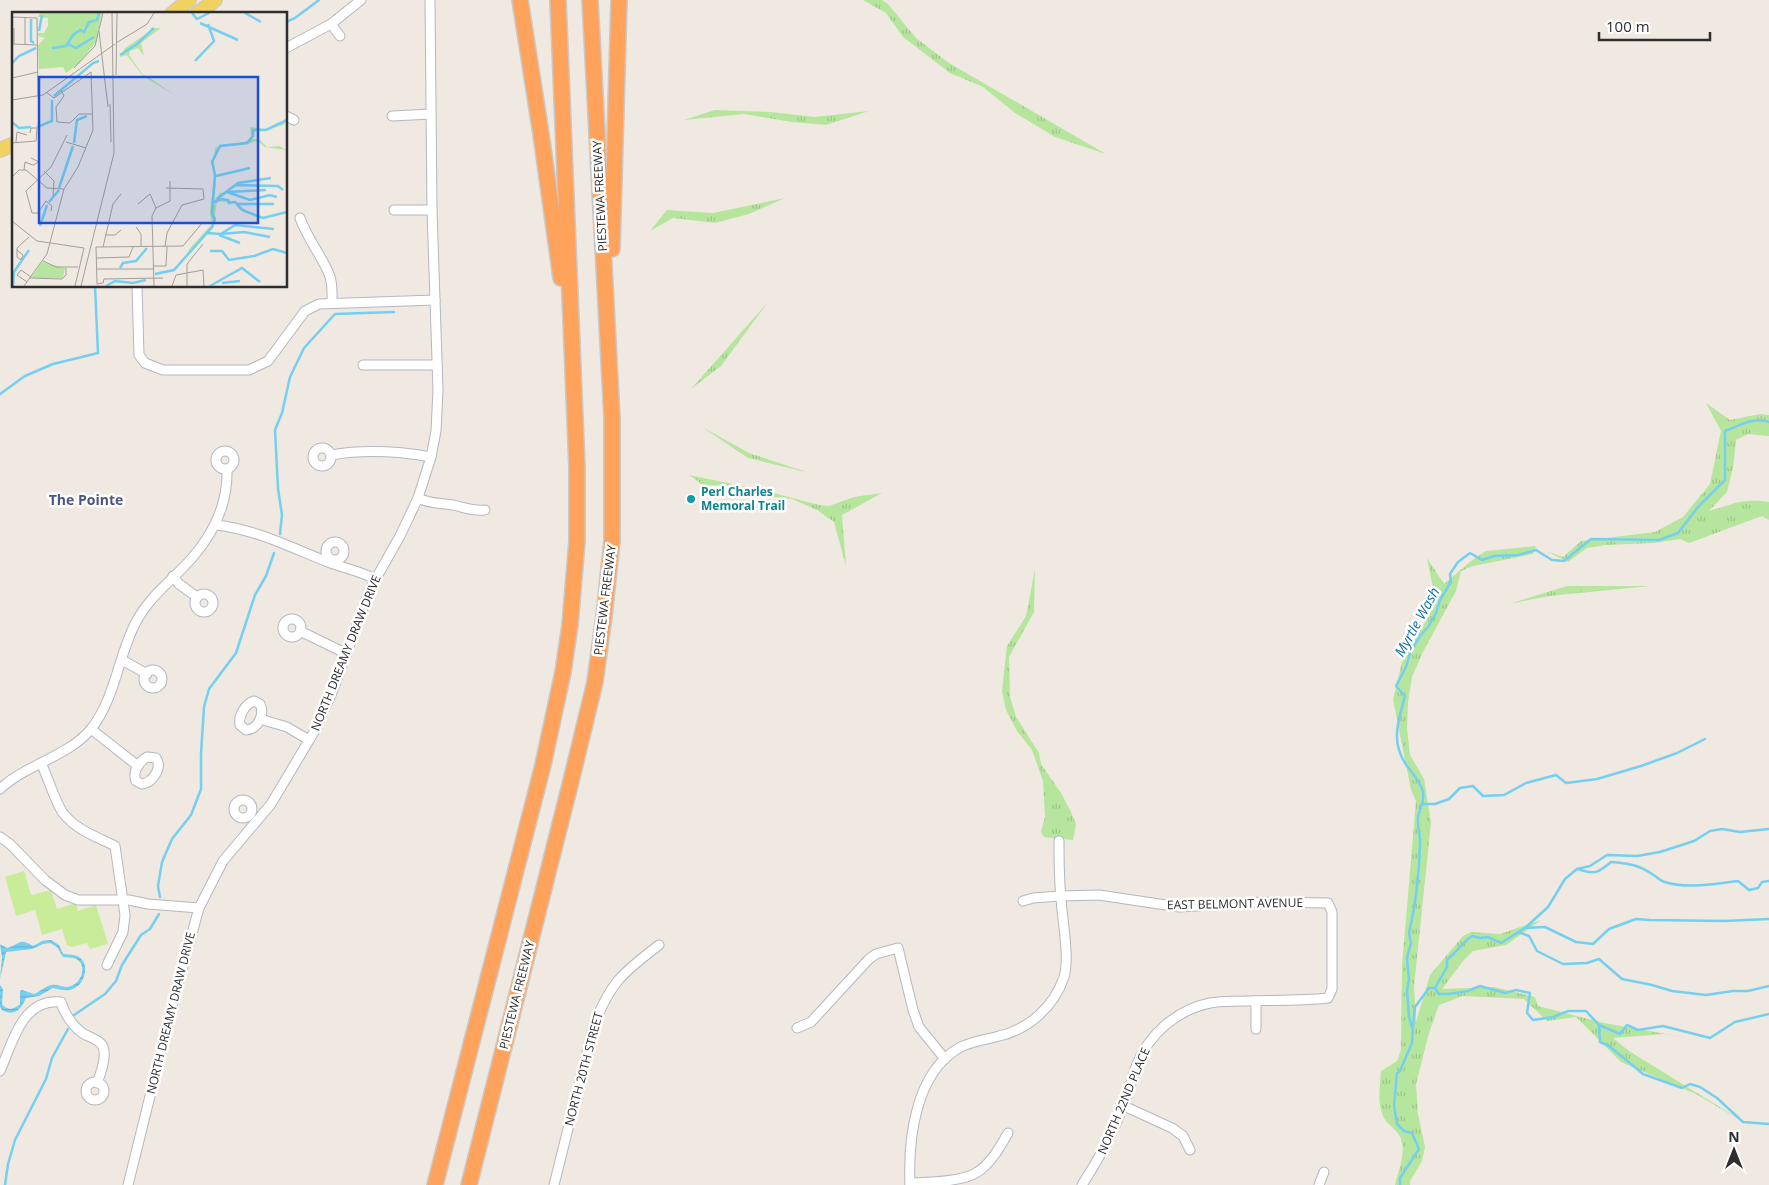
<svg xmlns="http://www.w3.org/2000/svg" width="1769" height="1185" viewBox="0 0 1769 1185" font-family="'Open Sans',sans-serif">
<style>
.grass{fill:url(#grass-tufts)}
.pitch{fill:#c9ec9a}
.water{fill:url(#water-rules)}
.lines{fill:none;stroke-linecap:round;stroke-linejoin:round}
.stream{stroke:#75cff0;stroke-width:2.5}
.minor-casing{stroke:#b4b7c1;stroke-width:11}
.primary-casing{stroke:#c9c9c9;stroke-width:16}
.motorway-casing{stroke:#c9c9c9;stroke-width:18}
.minor{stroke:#fff;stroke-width:9}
.primary{stroke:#f2d163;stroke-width:14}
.motorway{stroke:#ffa35c;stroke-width:15}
.culture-dot{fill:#0f9aa8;stroke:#fff;stroke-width:2}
.labels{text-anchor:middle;stroke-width:5;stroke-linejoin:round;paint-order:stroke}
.street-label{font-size:12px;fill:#2e2e2e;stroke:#fff}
.culture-label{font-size:12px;font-weight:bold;fill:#0d838f;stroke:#fff;text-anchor:start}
.neighbourhood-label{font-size:14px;font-weight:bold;fill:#4d5680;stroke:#fff}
.water-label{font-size:14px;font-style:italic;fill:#0d6fa3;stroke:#fff}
.inset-river{fill:none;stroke:#75cff0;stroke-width:2.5}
.inset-road{fill:none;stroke:#a29e99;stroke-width:1}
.view{fill:#1d4ed8;fill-opacity:0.15;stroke:#1d4ed8;stroke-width:2.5}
.inset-edge{fill:none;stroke:#2e2e2e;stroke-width:2.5}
</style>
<defs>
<pattern id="grass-tufts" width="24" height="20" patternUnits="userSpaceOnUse" patternTransform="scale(1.25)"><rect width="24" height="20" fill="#b6e59e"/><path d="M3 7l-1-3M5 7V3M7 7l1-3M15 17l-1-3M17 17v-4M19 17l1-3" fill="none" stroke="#9dc588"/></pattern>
<pattern id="water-rules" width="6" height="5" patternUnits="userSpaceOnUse" patternTransform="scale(1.25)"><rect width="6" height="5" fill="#75cff0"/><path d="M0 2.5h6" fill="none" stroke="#66b2ce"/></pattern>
</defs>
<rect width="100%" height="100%" fill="#efe9e1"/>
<g class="grass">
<polygon points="863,0 882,0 888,4 916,38 949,63 1106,154 1055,137 1015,113 983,87 950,73 903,37 886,13"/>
<polygon points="715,110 771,112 815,117 869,111 826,125 792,122 744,114 684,120"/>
<polygon points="785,198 749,214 715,223 673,218 650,231 667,210 713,213"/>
<polygon points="768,302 721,366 691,389"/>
<path d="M1706,403L1730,420L1760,414L1769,415V436L1748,434L1736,440L1733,467L1727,492L1709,511C1734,504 1741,498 1769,502V520L1762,516L1689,543L1680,539L1654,543L1606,545L1587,548L1568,562L1546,551L1563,557L1581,541L1655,532L1683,517L1710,484L1721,431Z"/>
<polygon points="702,427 749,453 806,472 748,458"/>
<polygon points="689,475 766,491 819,505 829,506 854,497 882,493 842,515 846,566 834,522 817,510 792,499 761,495 734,486 703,485"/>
<path d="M1536,546L1533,554L1473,566L1461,571L1456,591L1423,652L1412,677L1408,702L1407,728L1410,755L1424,779L1431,823L1414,986L1416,1022L1430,975L1463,936L1471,932L1500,934L1541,920L1506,945L1473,951L1463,961L1442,989L1494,987L1535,997L1538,1006L1604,1023L1705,1041L1664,1034L1613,1038L1629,1051L1757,1130L1696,1094L1621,1062L1576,1017L1547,1021L1524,999L1463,996L1439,1005L1429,1033L1416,1084L1418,1114L1425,1147L1422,1161L1410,1181V1185H1395C1398,1172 1405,1155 1402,1143C1400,1132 1392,1128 1386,1121C1376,1107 1380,1087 1381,1071L1397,1061L1401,1050L1402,966L1416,801L1411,790L1393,699L1402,662L1432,610L1434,593L1427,558L1444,584L1471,561L1486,551Z"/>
<polygon points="1035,569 1034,612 1009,657 1010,697 1016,717 1039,753 1041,764 1061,793 1071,812 1076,824 1073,840 1044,837 1041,832 1045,817 1043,781 1032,750 1017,731 1006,710 1002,691 1007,646 1026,616"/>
<polygon points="1567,586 1650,586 1549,596 1509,604"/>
</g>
<polygon class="pitch" points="24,871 31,895 51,890 57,909 76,903 78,911 96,905 108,944 90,949 87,943 71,947 67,945 62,929 42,935 35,910 16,916 5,877"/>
<path class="water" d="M51,940L59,945L63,954C69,955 74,954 79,957C91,965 84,985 73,989C66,992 60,989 53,988L39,996L26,998C21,1009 15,1017 2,1010L0,1007V985L3,989L2,1004C7,1011 14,1010 20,1004V991L22,990L34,994C40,992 45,986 52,985C58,984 64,989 71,986C81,983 87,967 78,960C74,957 68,958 63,957L57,947L50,943L43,944L32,949L6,952L0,979L2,958L0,944L7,948C20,945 18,937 33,946L42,941Z"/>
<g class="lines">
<g class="stream">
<polyline points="286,22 295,18 319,0"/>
<polyline points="0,394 25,376 53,364 98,353 95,286"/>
<polyline points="280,534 282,515 278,489 275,430 282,413 290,377 304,348 335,314 394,312"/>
<polyline points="1423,804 1435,804 1449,799 1460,788 1473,786 1483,796 1504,795 1526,783 1556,775 1566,783 1597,779 1641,766 1677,753 1705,739"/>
<path d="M1578,869C1595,875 1598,873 1611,862C1627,863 1639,865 1652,874C1656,876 1660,881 1665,882C1685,889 1717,884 1738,881L1749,890L1758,888L1762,882L1769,881"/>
<polyline points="160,897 158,886 162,862 172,839 191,815 201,789 201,754 204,707 209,689 236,653 255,595 266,576 274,553"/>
<polyline points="1525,928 1545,927 1576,942 1593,944 1609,929 1636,919 1650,920 1724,921 1769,919"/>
<polyline points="1518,932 1529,936 1537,951 1563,964 1587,963 1599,959 1622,979 1652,985 1672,991 1706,995 1733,991 1748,991 1769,986"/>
<path d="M1435,988L1447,967V960C1456,953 1461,944 1472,936L1480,938L1488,937L1501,943L1525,928L1548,907L1565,879L1577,869L1590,866L1607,855L1637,856L1660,852L1694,841L1710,831L1722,829L1740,832L1769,829"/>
<polyline points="74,1015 105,994 116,981 122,965 141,935 150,929 159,914"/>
<polyline points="1599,1025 1620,1034 1627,1025 1638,1030 1663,1026 1710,1038 1735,1022 1769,1014"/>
<polyline points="1413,1027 1415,1007 1429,988 1435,988 1439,994 1449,994 1468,991 1480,986 1505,993 1516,990 1530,993 1527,1013 1533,1020 1553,1017 1568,1011 1586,1011 1599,1025 1600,1042 1609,1046 1643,1074 1682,1088 1690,1084 1700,1087 1717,1098 1743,1122 1769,1124"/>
<polyline points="5,1185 8,1164 15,1140 46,1079 52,1058 68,1029"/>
<path d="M1400,1185V1178L1419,1149L1412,1133L1404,1131L1397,1124L1394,1105L1397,1073L1400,1071L1412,1043L1413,1030L1409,1017L1407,990L1409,980L1407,958L1411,943L1409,933C1416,904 1419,874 1420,845C1421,836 1417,827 1418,818C1419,809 1425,802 1423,792C1420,781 1413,774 1407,766C1390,742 1398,722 1405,696L1396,686L1406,667L1410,653L1420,636L1428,627L1436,613L1440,600L1451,582L1450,574L1458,562L1470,553L1482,560L1494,556L1518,555L1536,550L1552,560L1564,561L1591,539L1659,540L1678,533L1698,507L1725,480V431C1738,426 1756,416 1769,422"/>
</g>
<g class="minor-casing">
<g id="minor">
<polyline points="331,24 340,36"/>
<polyline points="286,48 331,24 361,0"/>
<polyline points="286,116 294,120"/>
<polyline points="392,116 431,114"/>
<polyline points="394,210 432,210"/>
<path d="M300,218C307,238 321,255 329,274C333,283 332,293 332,302"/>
<polyline points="137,286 139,355 145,363 163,370 249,370 268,361 305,311 319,304 435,300"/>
<polyline points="363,365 437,365"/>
<circle cx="322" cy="457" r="9"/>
<circle cx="225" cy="460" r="9"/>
<path d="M331,455C366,449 397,451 431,457"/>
<path d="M418,498C430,504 441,503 453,505C466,508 472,511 485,510"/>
<path d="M216,525C255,529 292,548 328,562C344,568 360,571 375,579"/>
<circle cx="335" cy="551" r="9"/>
<polyline points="173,576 179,584 197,597"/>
<circle cx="204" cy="603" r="9"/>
<circle cx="292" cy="628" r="9"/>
<polyline points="300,631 347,654"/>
<polyline points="122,660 147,674"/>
<circle cx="153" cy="679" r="9"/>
<path d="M254,701L260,704C265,715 258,729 246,730L240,725C238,716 245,704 254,701Z"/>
<polyline points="260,719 287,727 309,740"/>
<polyline points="91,729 138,766"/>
<path d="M147,757L156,758C163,768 152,783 142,784L136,781C132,771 139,762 147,757Z"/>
<path d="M41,763C48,777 55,802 63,813C76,830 97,837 115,846L125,915L123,932L107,965"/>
<path d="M0,789C25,765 69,756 91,729C115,699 118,657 135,624C149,596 172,581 192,558C214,533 228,503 227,469"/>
<circle cx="243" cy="809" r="9"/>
<polyline points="0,837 10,844 45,880 65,895 78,900 129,900 148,904 199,908"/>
<path d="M1023,901L1033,898L1060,896L1099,895L1179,907L1262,902L1328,903L1332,912V989L1328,998C1301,1001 1272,1000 1244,1001C1233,1001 1221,1001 1210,1003C1177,1010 1150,1033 1137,1064C1132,1077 1130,1091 1124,1104C1113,1133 1099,1159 1082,1185"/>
<polyline points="1256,1001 1256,1029"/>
<polyline points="797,1028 811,1022 869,959 876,954 898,948 913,1010 919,1027 945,1059"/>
<path d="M0,1071C13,1042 22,998 61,1002C64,1013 72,1025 81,1032C87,1037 100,1039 103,1047C107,1057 101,1073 97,1083"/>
<circle cx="95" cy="1091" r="9"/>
<polyline points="1124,1106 1172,1128 1183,1136 1190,1150"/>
<path d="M910,1183C929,1182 960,1182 976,1173C990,1165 1000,1147 1008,1133"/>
<polyline points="128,1185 173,1003 199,908 223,861 271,804 314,732 331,695 370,589 400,536 418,498 431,457 436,431 438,390 432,210 430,0"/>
<path d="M554,1185L593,1028C609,984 622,973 659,945"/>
<path d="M910,1185C908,1140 915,1073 959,1048C971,1041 986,1040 999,1036C1029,1029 1054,1007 1064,977C1070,958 1062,919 1061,898C1059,879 1059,860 1059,841"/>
<polyline points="1319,1185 1324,1172"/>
</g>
</g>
<g class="primary-casing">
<g id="primary">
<polyline points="172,14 189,0"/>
<polyline points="197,14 215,0"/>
<polyline points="0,150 14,144"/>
</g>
</g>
<g class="motorway-casing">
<g id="motorway">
<polyline points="520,0 541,134 561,278"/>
<polyline points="612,249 619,0"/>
<polyline points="435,1185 543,765 563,672 570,625 577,541 577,468 558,0"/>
<polyline points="469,1185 571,781 595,682 604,616 612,541 612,418 590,0"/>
</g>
</g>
<use href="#minor" class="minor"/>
<use href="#primary" class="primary"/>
<use href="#motorway" class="motorway"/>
</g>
<circle class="culture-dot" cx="691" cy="499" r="5"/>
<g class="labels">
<g class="street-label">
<text transform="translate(600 196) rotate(-93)" y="4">PIESTEWA FREEWAY</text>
<text transform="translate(605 600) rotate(-83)" y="4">PIESTEWA FREEWAY</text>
<text transform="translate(346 653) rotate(-68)" y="4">NORTH DREAMY DRAW DRIVE</text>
<text transform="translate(1235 904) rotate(-1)" y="4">EAST BELMONT AVENUE</text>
<text transform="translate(517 995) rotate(-76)" y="4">PIESTEWA FREEWAY</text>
<text transform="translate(171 1013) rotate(-76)" y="4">NORTH DREAMY DRAW DRIVE</text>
<text transform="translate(584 1069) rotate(-75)" y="4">NORTH 20TH STREET</text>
<text transform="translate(1124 1101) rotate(-67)" y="4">NORTH 22ND PLACE</text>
</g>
<g class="culture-label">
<text x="701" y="496">Perl Charles<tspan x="701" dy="14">Memoral Trail</tspan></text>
</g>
<g class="neighbourhood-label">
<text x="86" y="505">The Pointe</text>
</g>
<g class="water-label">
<text transform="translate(1417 622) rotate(-61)" y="5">Myrtle Wash</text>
</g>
</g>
<g transform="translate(12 12)">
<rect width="275" height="275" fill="#efe9e1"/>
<path d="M28,1H90L84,30L67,51L54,61L51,55L27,57L26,33L33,26L26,24V21H32L36,14V6L26,5ZM138,16H149L129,31L132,44L126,36L118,39L117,43L131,63L135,64L164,84L131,64L115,43L108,45L113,36L140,18ZM275,108L271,113L251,119H243L240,127H247L255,135L267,134L275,138L253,135L245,129L236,132L221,134L218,133L235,129L239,125L238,115L254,117ZM217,132L208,136L202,149L204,167L202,189L208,181L218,179L206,187H212L238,194L227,193L244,205L222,191L205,189L201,216L173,247L178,236L200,212L198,200L202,164L200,151L204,134L206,137L211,133Z" fill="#b6e59e"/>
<path d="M30,250L53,256L51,266H19Z" fill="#b6e59e"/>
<path class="inset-river" d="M180,1L185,7L197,1M233,1L249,10M19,7V29L22,31M188,11L226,28M27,19L30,3M56,32L64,36L82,25M40,36L54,34L61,23L68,18L72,20L77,10L85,8L87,1M108,43L125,32L142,16M183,49L202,29L196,12M0,51L7,44L24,36M42,84L81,51L87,49M0,110L7,116L19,115M25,115L40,109V88M62,131L65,108L75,104M204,164L238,156M223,173L266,174L271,178M47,176L61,134M215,180L238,188L258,183L265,185M216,180L254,178M205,187L226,171L259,166M37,190L47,178M202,190L210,187L216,188L217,191L223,190L230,198L251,206L275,200M225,192H262M28,214L35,193M195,221L209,222L223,213L262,217M208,222L232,220L258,225M207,223L228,231M198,239H210L217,248L242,244L261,237L275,241M108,256L111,251L124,249L135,236M143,262L162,258L200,215L203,207L200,202L203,163L200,150L208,134L235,131L241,124V118H254L275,108M210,271L228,269M1,274L2,260L17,238M94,274L103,269L121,271L134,268M198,274L230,256L248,270"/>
<path class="inset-road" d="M0,5L25,6L26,84M13,5V32M2,16V32M87,19L96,95M104,31L135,12L142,1M0,32L25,33M62,56L83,34L91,1M104,63L105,1M0,66L26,60M49,78L52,84L44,95L45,110L58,111L67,102H81M0,88L31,83L103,32M98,92L99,130M4,130L5,120L15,123M54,130L74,136M0,131L24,129L25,116H19L18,121M12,158L13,150L21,153L27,150L19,146M32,159L42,169L41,184M0,165L7,158H14L35,176L52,177M126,192L138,182L144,196M39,199L40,194L34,189L26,201H20L14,179L39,155L55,123M0,209L25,229L72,236L63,274M124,215L129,222V235M93,223H103L109,218M91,235L101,192L109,182M153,235L155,221L170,193L192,187L191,177L154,176M5,236L17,225M5,238L11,243L9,248L5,245V236M84,246L117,245L121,235M31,249L44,255H66M141,254H154L155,235M85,257H141M18,266L50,267L54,263V256M151,266L92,267L91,271L85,272L84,235L171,234L191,210M15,270L5,263L9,258L19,265M12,274L35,242L52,177L66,155L81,118L79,60L42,86L34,80M69,274L102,141L100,1M142,274L140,204L144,196L158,189V169M160,274L164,263L191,258L192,274M175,274V252L191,232"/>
<path class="view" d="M27,65H246V211H27Z"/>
<rect width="275" height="275" class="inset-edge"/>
</g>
<g transform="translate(1734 1150)" stroke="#ffffff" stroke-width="4" paint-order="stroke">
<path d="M0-4L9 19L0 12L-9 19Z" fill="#2e2e2e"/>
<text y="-8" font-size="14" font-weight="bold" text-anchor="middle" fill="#2e2e2e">N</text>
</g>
<path d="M1599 32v8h111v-8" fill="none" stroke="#2e2e2e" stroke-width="2.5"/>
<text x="1606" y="32" font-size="15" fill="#2e2e2e" stroke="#ffffff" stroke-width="4" paint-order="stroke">100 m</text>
</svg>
